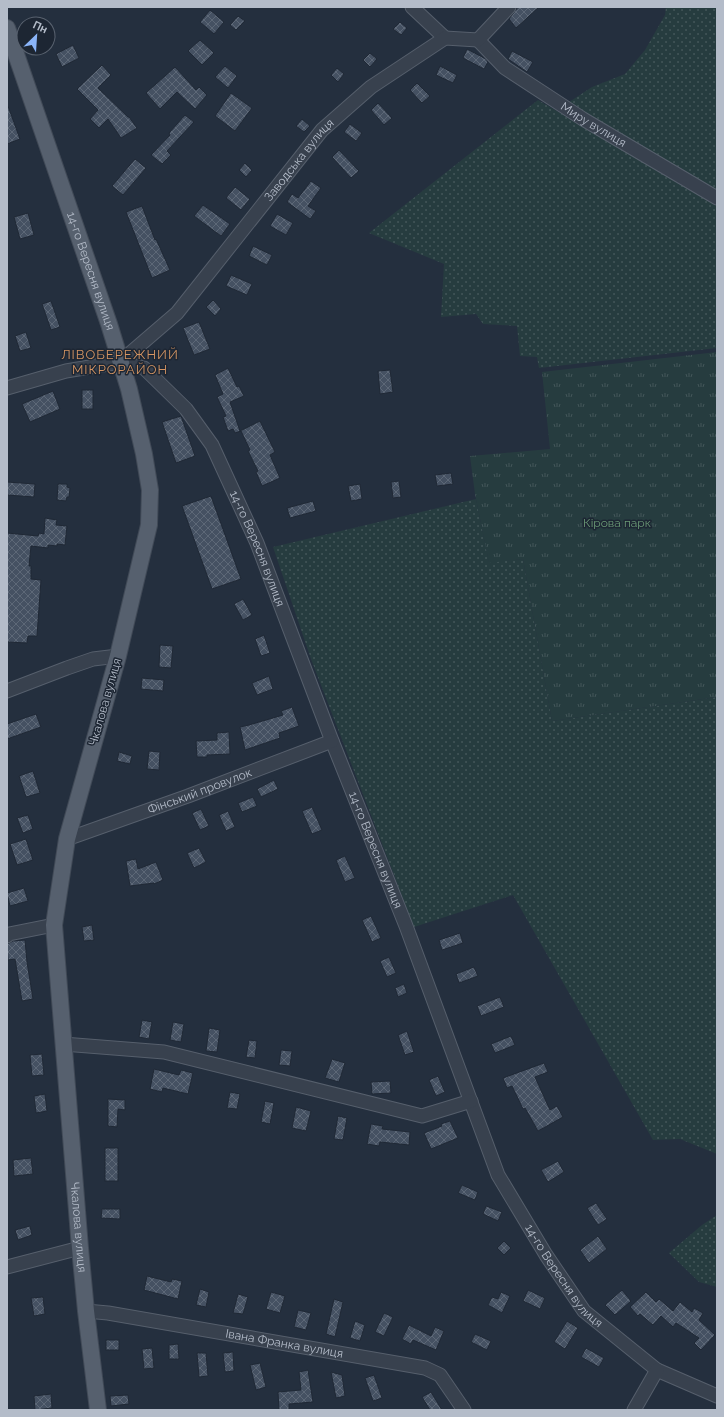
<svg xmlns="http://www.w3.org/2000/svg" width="724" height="1417" viewBox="0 0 724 1417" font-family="Raleway,sans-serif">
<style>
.grass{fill:url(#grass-dots)}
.park{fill:url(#park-tufts)}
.building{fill:url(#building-cross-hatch);stroke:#1f2835}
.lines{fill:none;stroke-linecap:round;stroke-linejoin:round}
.minor-casing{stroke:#565f6c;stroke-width:15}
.major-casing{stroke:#414a57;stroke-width:18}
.minor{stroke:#38414e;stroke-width:13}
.major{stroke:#56606e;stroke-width:16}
.labels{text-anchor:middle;stroke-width:3;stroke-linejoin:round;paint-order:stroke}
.street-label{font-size:12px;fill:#b4bcc9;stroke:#1d2633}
.park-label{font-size:12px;fill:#6b9a76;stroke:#1d2633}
.neighbourhood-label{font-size:13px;letter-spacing:1px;fill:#d59563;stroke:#1d2633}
</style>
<defs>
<pattern id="grass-dots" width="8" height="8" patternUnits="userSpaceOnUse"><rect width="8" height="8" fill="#263c3f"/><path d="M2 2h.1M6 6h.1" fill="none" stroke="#435659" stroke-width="1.8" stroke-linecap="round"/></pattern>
<pattern id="park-tufts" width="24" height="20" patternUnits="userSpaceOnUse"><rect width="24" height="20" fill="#263c3f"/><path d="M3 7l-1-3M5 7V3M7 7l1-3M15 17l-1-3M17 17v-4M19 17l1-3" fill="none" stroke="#435659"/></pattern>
<pattern id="building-cross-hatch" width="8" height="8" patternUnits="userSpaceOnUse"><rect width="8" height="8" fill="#455162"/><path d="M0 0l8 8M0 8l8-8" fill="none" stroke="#5d6877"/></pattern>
</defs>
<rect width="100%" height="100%" fill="#242f3e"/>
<g class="grass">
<polygon points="666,7 717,7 717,192 566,104 592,87 625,74 645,50 665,15"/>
<polygon points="538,100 717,205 717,348 539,368 537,357 520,356 517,326 483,324 476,314 441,317 444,264 369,233"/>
<polygon points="476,499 489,562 523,559 552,721 717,697 717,1154 680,1139 653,1140 513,895 414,927 311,659 273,547"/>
<polygon points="717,1215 717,1287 699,1282 669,1253 702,1225"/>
</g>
<polygon class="park" points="717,352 717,697 552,721 523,559 489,563 475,494 470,456 550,449 542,372"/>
<g class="building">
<polygon points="518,7 539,7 516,28 509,19"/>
<polygon points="210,10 224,22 214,34 200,22"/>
<polygon points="238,16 245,21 236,30 230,25"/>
<polygon points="400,22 407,28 401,35 393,29"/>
<polygon points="200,40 214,53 202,65 188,51"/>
<polygon points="73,45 79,58 62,67 56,54"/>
<polygon points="467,49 486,59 488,62 484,69 463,58"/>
<polygon points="512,51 533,62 527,72 508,59"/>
<polygon points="370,53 377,59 370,67 363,60"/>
<polygon points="102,65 111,75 98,88 128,117 129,117 137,128 121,138 108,119 99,128 90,119 98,110 77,89"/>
<polygon points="225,66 237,76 228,88 215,77"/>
<polygon points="440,66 457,75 453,83 436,75"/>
<polygon points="175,67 196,90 199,87 207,95 195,109 177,92 160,109 146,93"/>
<polygon points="337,68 344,74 338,82 331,75"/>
<polygon points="417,83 430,96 422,103 410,90"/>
<polygon points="231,93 252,108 235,131 215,116"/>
<polygon points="378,103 392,118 384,125 371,110"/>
<polygon points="7,106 8,106 20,139 7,144"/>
<polygon points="185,115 194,122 167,151 171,155 162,164 151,155 170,135 169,133"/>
<polygon points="302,119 310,126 304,132 296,126"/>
<polygon points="350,124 362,133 356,141 344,132"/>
<polygon points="339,150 359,171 351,178 332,157"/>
<polygon points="135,159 146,168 123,195 112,186"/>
<polygon points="245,163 252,170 246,177 239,170"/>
<polygon points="311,181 321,188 308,206 316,211 310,219 287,202 292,194 298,198"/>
<polygon points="235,187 250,199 241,210 226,198"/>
<polygon points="203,205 230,224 221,236 194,216"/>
<polygon points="142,206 155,240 156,239 170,270 152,278 126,212"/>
<polygon points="28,213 34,235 20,239 14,217"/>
<polygon points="277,214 293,223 286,235 270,226"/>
<polygon points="253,246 272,255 267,265 249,256"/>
<polygon points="231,275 252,284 247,295 226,286"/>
<polygon points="213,300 221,309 215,316 206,307"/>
<polygon points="51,301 60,327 51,330 42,304"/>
<polygon points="199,322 210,349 194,355 183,328"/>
<polygon points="26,332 31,348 20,351 15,336"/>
<polygon points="228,368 237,387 239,386 244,396 230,402 240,431 260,421 275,452 270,455 280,478 262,486 256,472 258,471 248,451 250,450 241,431 235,433 233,429 228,431 223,417 226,416 217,397 223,394 215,375"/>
<polygon points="390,370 393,392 380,394 378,371"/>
<rect x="82" y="390" width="11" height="19"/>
<polygon points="53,391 60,409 30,422 22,404"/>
<polygon points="181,416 195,456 176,463 162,422"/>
<polygon points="451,473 453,484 437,486 435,475"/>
<polygon points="399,481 401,497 393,498 391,482"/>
<polygon points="7,482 35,484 34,497 7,495"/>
<polygon points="58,484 67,484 67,487 70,488 69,497 67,497 66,501 57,500"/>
<polygon points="360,484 362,499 351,501 348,486"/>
<polygon points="211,496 241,579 212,589 182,506"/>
<polygon points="313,501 316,511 290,518 287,508"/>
<polygon points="45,518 57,520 56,525 67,526 65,545 57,544 57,546 48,545 48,548 31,546 29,566 31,566 31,579 41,580 37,636 28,636 27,643 7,642 7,533 38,536 39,533 44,534"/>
<polygon points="243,599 252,615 243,620 234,604"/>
<polygon points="264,635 270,653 261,656 255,639"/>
<polygon points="160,645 173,646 171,668 159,667"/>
<polygon points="269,676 273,689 257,695 252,683"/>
<polygon points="142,678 164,680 163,691 141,689"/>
<polygon points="292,707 299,726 279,733 280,738 245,750 240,727 249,725 283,715 281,711"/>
<polygon points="36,714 41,727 7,739 7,724"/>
<polygon points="229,732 230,754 207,755 207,757 197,757 196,741 217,740 217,733"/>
<polygon points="149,751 160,752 159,770 147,769"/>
<polygon points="119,752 132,756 130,764 117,761"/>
<polygon points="33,771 40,793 26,797 19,776"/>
<polygon points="274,780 278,789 261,797 257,789"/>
<polygon points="253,797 257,806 242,812 238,803"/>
<polygon points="312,807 322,830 312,834 302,811"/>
<polygon points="201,809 209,826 200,830 192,813"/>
<polygon points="228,811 235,827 226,831 219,815"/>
<polygon points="28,815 33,829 23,833 17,818"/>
<polygon points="26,839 33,860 17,865 10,844"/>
<polygon points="199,848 206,862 194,868 187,853"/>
<polygon points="345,856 355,878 345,882 336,860"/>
<polygon points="136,859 138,869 156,862 163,880 154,884 154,883 130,886 126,861"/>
<polygon points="24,888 28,901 10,906 7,893"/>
<polygon points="371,916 381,938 372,942 362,920"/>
<polygon points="92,925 94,940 84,941 82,927"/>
<polygon points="460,933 463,943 442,950 439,940"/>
<polygon points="25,940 27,962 33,999 22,1001 15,959 8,960 7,944 13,941"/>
<polygon points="389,957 396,973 387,977 380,961"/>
<polygon points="474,967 478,976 459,983 456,974"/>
<polygon points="404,984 407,993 398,997 395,988"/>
<polygon points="500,997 504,1007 481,1016 477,1006"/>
<polygon points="142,1020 152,1022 149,1039 139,1037"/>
<polygon points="173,1022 184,1024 181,1042 170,1040"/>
<polygon points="209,1028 220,1030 217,1052 206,1051"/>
<polygon points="407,1031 414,1052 405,1055 398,1035"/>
<polygon points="511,1036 515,1045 495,1053 491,1044"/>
<polygon points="249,1040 257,1041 255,1058 246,1057"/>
<polygon points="281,1050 292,1051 290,1066 279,1065"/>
<polygon points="42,1054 44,1075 32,1076 30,1055"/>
<polygon points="332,1059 345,1063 339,1082 325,1078"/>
<polygon points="544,1063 548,1072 535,1077 550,1110 557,1106 563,1117 538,1131 525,1108 523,1109 512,1086 507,1088 503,1078"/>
<polygon points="154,1069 179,1075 181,1070 193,1073 188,1094 163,1088 162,1092 150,1089"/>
<polygon points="438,1076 445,1092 436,1096 429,1080"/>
<polygon points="390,1081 391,1093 372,1094 371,1082"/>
<polygon points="230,1092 240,1094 237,1109 227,1108"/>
<polygon points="45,1094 47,1111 36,1113 34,1096"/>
<polygon points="108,1099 125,1100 125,1110 118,1109 117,1127 108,1126"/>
<polygon points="265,1101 274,1103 270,1124 261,1122"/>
<polygon points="296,1107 311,1111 306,1131 292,1128"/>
<polygon points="338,1116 347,1118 343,1140 334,1139"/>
<polygon points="450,1121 458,1138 431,1149 424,1133 442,1126 441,1124"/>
<polygon points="371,1124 383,1126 382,1129 410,1132 409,1145 380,1142 379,1146 367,1144"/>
<rect x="105" y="1148" width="13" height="33"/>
<polygon points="31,1158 33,1174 14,1176 13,1160"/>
<polygon points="558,1161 564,1172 548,1182 541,1170"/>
<polygon points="462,1185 478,1192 475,1200 458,1193"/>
<polygon points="596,1203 607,1219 598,1225 587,1208"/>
<polygon points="486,1206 502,1212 498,1221 483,1214"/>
<polygon points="102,1209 120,1209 120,1219 101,1218"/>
<polygon points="30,1226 32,1235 18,1240 15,1230"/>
<polygon points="598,1236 607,1249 589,1263 580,1250"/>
<polygon points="504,1241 511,1248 504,1255 497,1248"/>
<polygon points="147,1276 171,1282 172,1279 182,1281 178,1299 144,1290"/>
<polygon points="200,1289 209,1292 206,1307 196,1305"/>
<polygon points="528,1290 545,1298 540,1309 523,1301"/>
<polygon points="622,1290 631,1301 615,1315 605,1305"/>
<polygon points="271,1292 285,1296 280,1313 266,1309"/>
<polygon points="501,1292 510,1296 502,1313 488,1305 492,1297 498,1299"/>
<polygon points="646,1292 656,1302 659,1299 673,1311 680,1302 692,1312 694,1308 703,1313 699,1320 715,1335 701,1350 694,1343 699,1338 676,1323 673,1327 661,1316 653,1325 640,1314 638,1316 630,1307"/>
<polygon points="238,1294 248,1297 243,1314 233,1313"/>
<polygon points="43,1297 45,1314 34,1316 31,1298"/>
<polygon points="334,1299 343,1302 335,1337 326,1334"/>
<polygon points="298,1310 311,1313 306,1330 294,1327"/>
<polygon points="384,1313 393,1317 384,1336 375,1332"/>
<polygon points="355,1321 365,1325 360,1341 350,1338"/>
<polygon points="567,1321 578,1328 565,1349 554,1342"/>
<polygon points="409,1325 431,1336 435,1327 444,1331 436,1350 413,1340 411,1344 402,1339"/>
<polygon points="475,1334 491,1341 487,1350 471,1342"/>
<rect x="106" y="1340" width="13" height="10"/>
<polygon points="178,1344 179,1359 169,1359 169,1345"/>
<polygon points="152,1348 154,1368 144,1369 142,1349"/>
<polygon points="586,1348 604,1358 599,1367 581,1357"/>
<polygon points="233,1352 234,1371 225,1372 223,1353"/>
<polygon points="197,1353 206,1353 208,1376 199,1377"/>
<polygon points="260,1363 266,1387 256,1390 250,1365"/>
<polygon points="308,1370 313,1402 289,1404 289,1410 279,1410 278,1392 301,1390 299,1372"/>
<polygon points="331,1372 342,1375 345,1396 336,1398"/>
<polygon points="374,1375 382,1398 373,1401 365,1378"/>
<polygon points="431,1392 442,1410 430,1410 422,1397"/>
<polygon points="51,1394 52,1408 35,1410 34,1396"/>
<polygon points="128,1395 129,1404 111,1406 110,1396"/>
</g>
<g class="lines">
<g class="minor-casing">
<g id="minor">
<polyline points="412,7 445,38"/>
<path id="s1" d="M478,40L505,68L583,119L717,198"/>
<path id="s2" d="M120,362L177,313L322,130L371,87L445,38L478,40L509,7"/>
<path id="s3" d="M7,388L66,371L120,362L144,368L186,409L212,445L257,543L332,741L406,926L498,1175L546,1255L584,1311L657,1370L717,1396"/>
<polyline points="7,691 67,668 93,659 118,656"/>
<path id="s4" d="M67,839L188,796L332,741"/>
<polyline points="7,936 9,934 54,925"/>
<polyline points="63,1044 164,1052 422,1116 471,1101"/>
<polyline points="7,1267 80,1248"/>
<path id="s5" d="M86,1311L108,1313L425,1368L440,1375L464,1410"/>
<polyline points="634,1410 657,1370"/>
</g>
</g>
<g class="major-casing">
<g id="major">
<path id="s6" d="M7,28L109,324L129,389L144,454L150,490L149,525L118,656L67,839L54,925L80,1248L86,1311L98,1410"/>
</g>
</g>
<use href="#minor" class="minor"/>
<use href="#major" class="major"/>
</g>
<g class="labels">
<g class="street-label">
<text dy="4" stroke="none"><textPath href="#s1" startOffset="144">Миру вулиця</textPath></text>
<text dy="4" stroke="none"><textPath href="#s2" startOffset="271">Заводська вулиця</textPath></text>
<text dy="4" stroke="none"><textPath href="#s6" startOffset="257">14-го Вересня вулиця</textPath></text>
<text dy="4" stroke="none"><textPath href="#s3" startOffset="357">14-го Вересня вулиця</textPath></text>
<text transform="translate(105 702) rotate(-74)" y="4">Чкалова вулиця</text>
<text dy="4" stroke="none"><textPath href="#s4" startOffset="141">Фінський провулок</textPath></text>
<text dy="4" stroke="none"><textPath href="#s3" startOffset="681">14-го Вересня вулиця</textPath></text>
<text dy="4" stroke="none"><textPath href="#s6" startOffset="1234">Чкалова вулиця</textPath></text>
<text dy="4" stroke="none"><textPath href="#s3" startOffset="1149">14-го Вересня вулиця</textPath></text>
<text dy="4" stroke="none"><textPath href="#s5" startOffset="201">Івана Франка вулиця</textPath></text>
</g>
<g class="park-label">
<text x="617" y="527">Кірова парк</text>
</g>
<g class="neighbourhood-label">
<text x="120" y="359">ЛІВОБЕРЕЖНИЙ<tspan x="120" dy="15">МІКРОРАЙОН</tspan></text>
</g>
</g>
<rect width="724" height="1417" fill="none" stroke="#b4bcc9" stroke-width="16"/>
<g transform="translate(36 36) rotate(25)"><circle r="19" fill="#1d2633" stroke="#59626f"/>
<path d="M0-3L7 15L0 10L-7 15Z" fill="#8ab4f8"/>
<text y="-6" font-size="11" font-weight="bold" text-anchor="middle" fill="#b4bcc9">Пн</text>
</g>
</svg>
